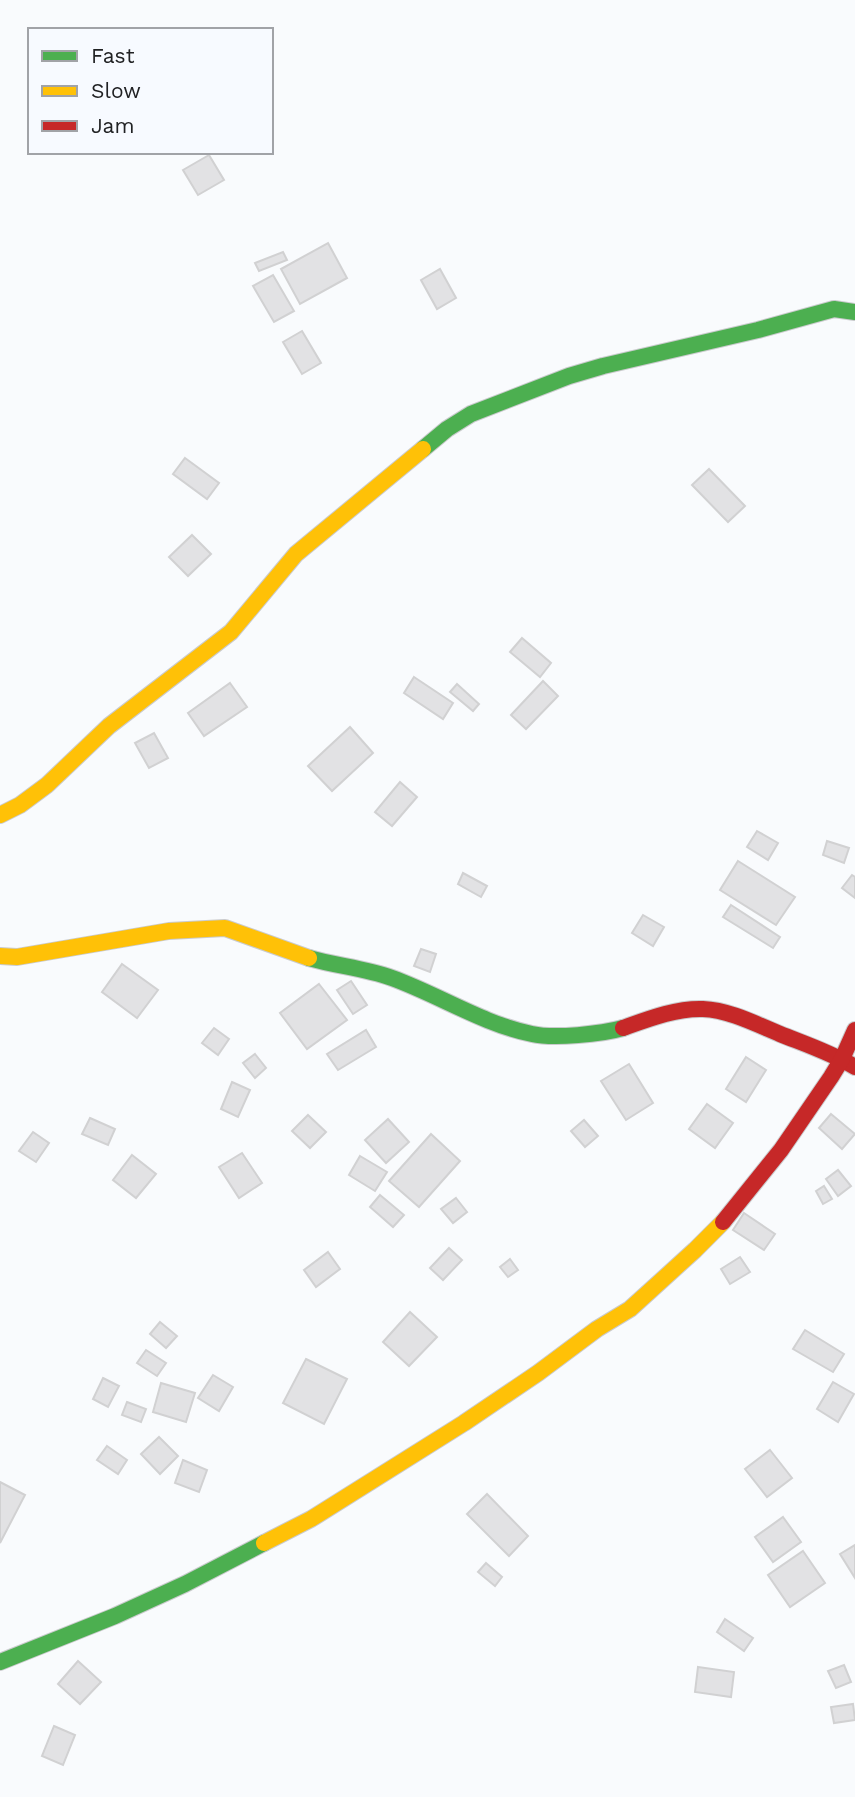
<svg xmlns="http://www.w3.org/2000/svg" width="855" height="1797" viewBox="0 0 855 1797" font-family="'Work Sans',sans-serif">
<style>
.building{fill:#e2e2e4;stroke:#d1d1d2;stroke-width:2}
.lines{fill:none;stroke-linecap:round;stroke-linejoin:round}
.fast-casing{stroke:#cacbcd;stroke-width:18}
.slow-casing{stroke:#cacbcd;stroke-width:18}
.jam-casing{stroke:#cacbcd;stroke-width:18}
.fast{stroke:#4caf50;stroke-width:16}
.slow{stroke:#ffc107;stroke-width:16}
.jam{stroke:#c62828;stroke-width:16}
</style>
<rect width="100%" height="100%" fill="#f9fbfd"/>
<g class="building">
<polygon points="209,155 224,180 198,195 183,170"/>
<polygon points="328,243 347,278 300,304 281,269"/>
<polygon points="283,252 287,260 259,271 255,263"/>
<polygon points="440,269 456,298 437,309 421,280"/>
<polygon points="273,275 294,311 274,322 253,286"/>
<polygon points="302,331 321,363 302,374 283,342"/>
<polygon points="185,458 219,483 207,499 173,474"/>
<polygon points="709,469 745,506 728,522 692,485"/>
<polygon points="192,535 211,554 188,576 169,557"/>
<polygon points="522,638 551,663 540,677 510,652"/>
<polygon points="414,677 453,703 443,719 404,693"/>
<polygon points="543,681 558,696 526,729 511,715"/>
<polygon points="230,683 247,707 204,736 188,713"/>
<polygon points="457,684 479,704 473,711 450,692"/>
<polygon points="350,727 373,753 332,791 308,766"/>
<polygon points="154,733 168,758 149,768 135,743"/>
<polygon points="400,782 417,797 392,826 375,812"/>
<polygon points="757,831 778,843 768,860 747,847"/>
<polygon points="827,841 849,848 844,863 823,855"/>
<polygon points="738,861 795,897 776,925 720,890"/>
<polygon points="463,873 487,886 481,897 458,884"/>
<polygon points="852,875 855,877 855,898 842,888"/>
<polygon points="731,905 780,937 773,948 723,917"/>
<polygon points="643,915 664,927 653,946 632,933"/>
<polygon points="421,949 436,954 430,972 414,966"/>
<polygon points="122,964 158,990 137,1018 102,992"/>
<polygon points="351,981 367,1005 353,1014 337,990"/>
<polygon points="319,984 347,1020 307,1049 280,1013"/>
<polygon points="214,1028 229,1039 218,1055 202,1043"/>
<polygon points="366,1030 376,1047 338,1070 327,1054"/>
<polygon points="255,1054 266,1068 255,1078 243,1063"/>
<polygon points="746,1057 766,1070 746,1102 726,1089"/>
<polygon points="629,1064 653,1103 626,1120 601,1081"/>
<polygon points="232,1082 250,1090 238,1117 221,1109"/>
<polygon points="707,1104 733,1123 715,1148 689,1129"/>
<polygon points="831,1114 855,1134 842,1149 819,1128"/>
<polygon points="308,1115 326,1132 310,1148 292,1131"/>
<polygon points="90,1118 115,1129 108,1145 82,1134"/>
<polygon points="388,1119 409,1142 386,1163 365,1140"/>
<polygon points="584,1120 598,1136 585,1147 571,1131"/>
<polygon points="33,1132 49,1143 36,1162 19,1151"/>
<polygon points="431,1134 460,1161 419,1207 389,1181"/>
<polygon points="242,1153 262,1183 239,1198 219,1167"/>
<polygon points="132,1155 156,1174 136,1198 113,1180"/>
<polygon points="360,1156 387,1172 375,1191 349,1175"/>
<polygon points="838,1170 851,1186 838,1196 826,1179"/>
<polygon points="824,1186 832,1199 823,1204 816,1191"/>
<polygon points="380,1195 404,1215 393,1227 370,1207"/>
<polygon points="456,1198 467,1212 453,1223 441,1209"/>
<polygon points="744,1213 775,1234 764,1250 733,1230"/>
<polygon points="449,1248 462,1260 443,1280 430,1268"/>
<polygon points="328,1252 340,1269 316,1287 304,1270"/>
<polygon points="740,1257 750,1272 730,1284 721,1269"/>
<polygon points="510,1259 518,1270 508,1277 500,1267"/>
<polygon points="410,1312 437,1337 409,1366 383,1342"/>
<polygon points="160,1322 177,1336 166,1348 150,1334"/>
<polygon points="805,1330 844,1354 833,1372 793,1349"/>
<polygon points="146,1350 166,1363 157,1376 137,1363"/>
<polygon points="306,1359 347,1379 324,1424 283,1403"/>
<polygon points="213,1375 233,1387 219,1411 198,1398"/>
<polygon points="103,1378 119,1386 108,1407 93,1399"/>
<polygon points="833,1382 854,1394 838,1422 817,1409"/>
<polygon points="161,1383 195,1393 186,1422 153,1412"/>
<polygon points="127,1402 146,1409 141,1422 122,1415"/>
<polygon points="159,1437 178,1456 160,1474 141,1454"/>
<polygon points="107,1446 127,1460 118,1474 97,1460"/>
<polygon points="770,1450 792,1478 767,1497 745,1469"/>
<polygon points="183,1460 207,1470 199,1492 175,1483"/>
<polygon points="0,1482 25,1495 0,1543"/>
<polygon points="487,1494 528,1536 509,1556 467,1514"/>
<polygon points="783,1517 801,1542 773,1562 755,1537"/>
<polygon points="855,1545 855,1578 840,1554"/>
<polygon points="803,1551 825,1583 790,1607 768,1575"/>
<polygon points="486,1563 502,1577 495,1586 478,1572"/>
<polygon points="725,1619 753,1638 744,1651 717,1632"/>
<polygon points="78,1661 101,1682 80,1704 58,1684"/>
<polygon points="844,1665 851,1682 836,1688 828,1671"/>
<polygon points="698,1667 734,1672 731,1697 695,1692"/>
<polygon points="853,1704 855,1720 834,1723 831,1707"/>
<polygon points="54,1726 75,1735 63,1765 42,1756"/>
</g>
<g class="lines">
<g class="fast-casing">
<g id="fast">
<polyline points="423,449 447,429 471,414 569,376 603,366 758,330 834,309 855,312"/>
<path d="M309,958C336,966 365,968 392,978C439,995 483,1024 532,1034C554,1039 602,1034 623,1028"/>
<polyline points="0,1662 115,1616 185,1584 264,1543"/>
</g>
</g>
<g class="slow-casing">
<g id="slow">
<polyline points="0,815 20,805 47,785 109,726 231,632 296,554 423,449"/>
<polyline points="0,956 17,957 169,931 225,928 309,958"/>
<polyline points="264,1543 311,1519 464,1423 538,1373 597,1329 630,1309 695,1250 723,1222"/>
</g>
</g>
<g class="jam-casing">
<g id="jam">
<path d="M623,1028C648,1019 676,1008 703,1009C729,1010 756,1024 780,1034C805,1044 832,1053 855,1067"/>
<polyline points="723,1222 781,1150 831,1077 842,1059 855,1030"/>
</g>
</g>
<use href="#fast" class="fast"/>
<use href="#slow" class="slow"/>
<use href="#jam" class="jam"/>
</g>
<rect x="28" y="28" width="245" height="126" fill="#f7faff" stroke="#a1a3a7" stroke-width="2"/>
<rect x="42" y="51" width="35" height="10" fill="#4caf50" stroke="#a1a3a7" stroke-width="2"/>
<text x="91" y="63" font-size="21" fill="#202123">Fast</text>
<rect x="42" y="86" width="35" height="10" fill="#ffc107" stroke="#a1a3a7" stroke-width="2"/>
<text x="91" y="98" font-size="21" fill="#202123">Slow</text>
<rect x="42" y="121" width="35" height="10" fill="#c62828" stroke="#a1a3a7" stroke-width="2"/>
<text x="91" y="133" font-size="21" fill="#202123">Jam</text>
</svg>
